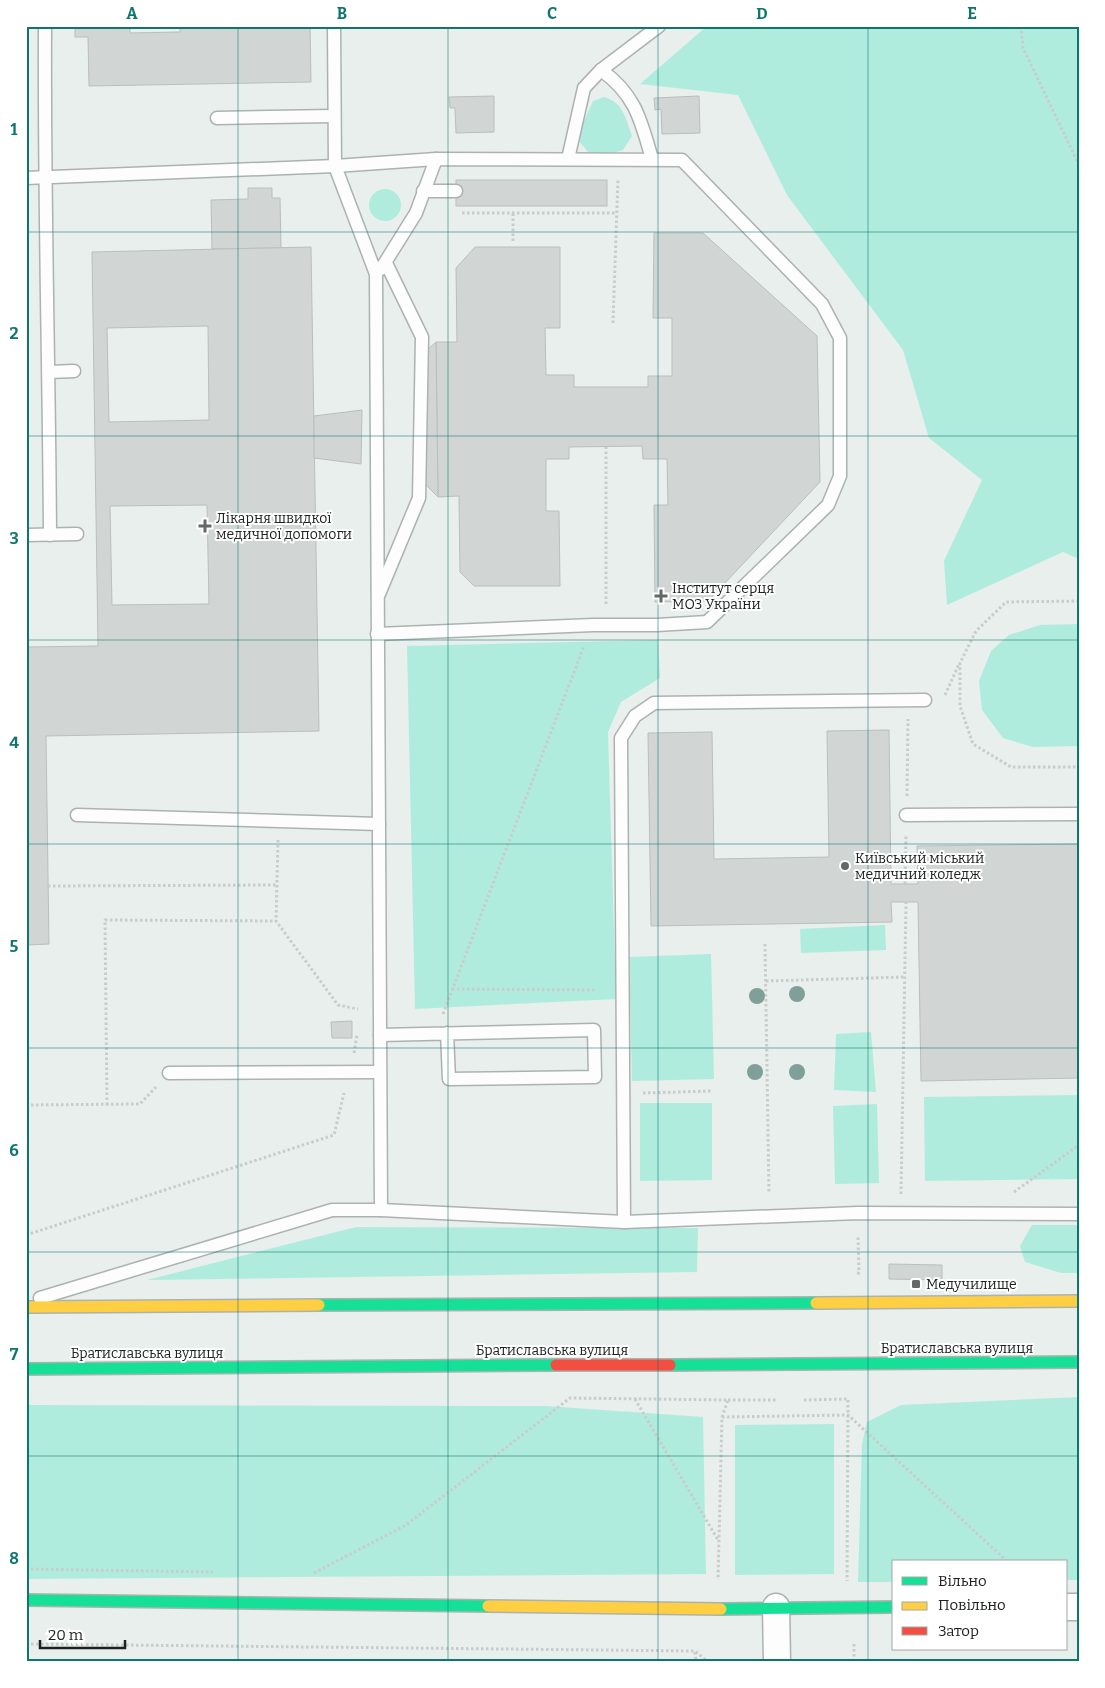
<svg xmlns="http://www.w3.org/2000/svg" width="1105" height="1688" viewBox="0 0 1105 1688" font-family="Bitter,serif">
<style>
.green{fill:#b0ecde}
.building{fill:#d1d6d4;stroke:#b9bfbd;fill-rule:evenodd}
.lines{fill:none;stroke-linecap:round;stroke-linejoin:round}
.lane-casing{stroke:#adb2b1;stroke-width:15}
.street-casing{stroke:#adb2b1;stroke-width:29}
.fast-casing{stroke:#adb2b1;stroke-width:14}
.slow-casing{stroke:#adb2b1;stroke-width:14}
.jam-casing{stroke:#adb2b1;stroke-width:14}
.path{stroke:#c9cccb;stroke-width:3;stroke-dasharray:2.5 2.5;stroke-linecap:butt}
.lane{stroke:#fcfdfc;stroke-width:12}
.street{stroke:#fcfdfc;stroke-width:26}
.fast{stroke:#16e098;stroke-width:11}
.slow{stroke:#ffcf43;stroke-width:11}
.jam{stroke:#f24e42;stroke-width:11}
.tree{fill:#809f98}
.grid{fill:none;stroke:#0f766e;stroke-width:1;stroke-opacity:0.55}
.poi-dot{fill:#636967;stroke:#fff;stroke-width:2}
.labels{text-anchor:middle;stroke-width:4;stroke-linejoin:round;paint-order:stroke}
.poi-label{font-size:14px;fill:#1c211f;stroke:#fff;text-anchor:start}
.street-label{font-size:14px;fill:#1c211f;stroke:#fff}
.neatline{fill:none;stroke:#0f766e;stroke-width:2}
.grid-label{font-size:16px;text-anchor:middle;font-weight:bold;fill:#0f766e}
</style>
<rect width="100%" height="100%" fill="#e8efed"/>
<g class="green">
<polygon points="707,26 1079,26 1079,559 1063,552 947,605 944,561 982,480 929,438 903,350 787,195 738,95 640,84"/>
<path d="M604,97C623,102 626,119 632,136L623,150L605,155L588,152L579,141L580,130L593,101Z"/>
<circle cx="385" cy="205" r="16"/>
<polygon points="1079,624 1079,746 1033,747 1003,738 982,710 979,681 991,651 1009,635 1040,625"/>
<polygon points="658,640 660,678 621,702 608,732 616,999 415,1009 407,646"/>
<polygon points="885,925 886,950 801,953 800,929"/>
<polygon points="711,954 714,1079 632,1081 629,957"/>
<polygon points="871,1032 876,1092 834,1090 836,1034"/>
<polygon points="1079,1095 1079,1179 925,1181 924,1097"/>
<polygon points="640,1103 712,1103 712,1180 640,1181"/>
<polygon points="877,1104 879,1183 835,1184 833,1106"/>
<polygon points="1032,1225 1079,1225 1079,1273 1061,1273 1025,1262 1020,1246"/>
<polygon points="356,1227 698,1228 697,1272 147,1280"/>
<polygon points="1079,1397 1079,1580 1066,1580 1066,1562 894,1562 894,1582 858,1582 862,1444 867,1422 901,1405"/>
<polygon points="26,1405 546,1406 703,1417 706,1574 26,1579"/>
<polygon points="834,1424 834,1574 735,1575 735,1425"/>
</g>
<g class="building">
<polygon points="75,26 130,26 130,33 180,32 180,26 310,26 311,82 89,86 88,37 75,37"/>
<polygon points="494,96 494,132 456,133 455,108 450,108 449,97"/>
<polygon points="699,96 700,133 662,134 661,109 655,110 654,98"/>
<rect x="456" y="180" width="151" height="26"/>
<polygon points="248,188 272,188 272,198 280,198 281,248 212,249 211,200 248,199"/>
<polygon points="654,233 703,233 817,336 820,482 708,601 655,602 654,505 668,505 667,459 643,459 642,446 569,447 569,459 546,459 546,511 559,511 560,586 474,586 460,572 459,496 438,497 436,342 457,342 456,268 475,247 560,247 560,328 545,328 546,375 574,375 574,387 648,387 648,376 672,376 672,318 653,318"/>
<path d="M311,247L319,731L46,736L49,944L26,945V647L98,646L92,252ZM208,326L209,420L109,422L107,328ZM207,505L209,604L112,605L110,506Z"/>
<polygon points="436,342 438,497 416,475 415,361"/>
<polygon points="362,410 361,464 314,458 314,416"/>
<polygon points="889,730 891,884 918,884 917,846 1079,844 1079,1078 921,1081 918,902 891,902 892,922 651,926 648,733 712,732 714,859 829,857 827,731"/>
<polygon points="352,1021 352,1038 332,1038 331,1022"/>
<polygon points="889,1264 942,1265 942,1280 889,1279"/>
</g>
<g class="lines">
<g class="lane-casing">
<g id="lane">
<path d="M45,26C44,196 49,365 50,535"/>
<polyline points="334,26 335,166 376,274 381,1210"/>
<polyline points="601,70 659,26"/>
<polyline points="217,118 334,116"/>
<path d="M568,159L584,88L601,70C636,95 641,121 652,159"/>
<polyline points="26,178 335,166 436,159 682,160 822,304 840,338 840,476 828,505 707,622 657,625 593,625 377,634"/>
<polyline points="423,191 456,191"/>
<polyline points="381,269 416,213 436,159"/>
<polyline points="49,372 74,371"/>
<polyline points="26,535 77,534"/>
<polyline points="379,594 419,498 422,337 386,263"/>
<polyline points="77,815 379,824"/>
<polyline points="906,815 1079,814"/>
<polyline points="380,1035 594,1030 595,1077 449,1079 447,1033"/>
<polyline points="169,1073 380,1072"/>
<polyline points="624,1222 621,738 635,716 654,703 925,700"/>
<polyline points="40,1298 332,1210 381,1210 624,1222 858,1213 1079,1214"/>
</g>
</g>
<g class="street-casing">
<g id="street">
<polyline points="776,1607 777,1662"/>
<polyline points="1066,1607 1079,1607"/>
</g>
</g>
<g class="fast-casing">
<g id="fast">
<polyline points="319,1305 816,1303"/>
<polyline points="670,1365 1079,1362"/>
<polyline points="26,1369 556,1365"/>
<polyline points="26,1600 488,1606"/>
<polyline points="721,1609 894,1607"/>
</g>
</g>
<g class="slow-casing">
<g id="slow">
<polyline points="816,1303 1079,1301"/>
<polyline points="26,1307 319,1305"/>
<polyline points="488,1606 721,1609"/>
</g>
</g>
<g class="jam-casing">
<polyline id="jam" points="556,1365 670,1365"/>
</g>
<g class="path">
<polyline points="1021,26 1023,48 1079,165"/>
<polyline points="462,213 617,213"/>
<polyline points="513,241 513,213"/>
<polyline points="613,323 618,179"/>
<polyline points="1079,601 1006,602 976,631 960,663 960,706 973,744 1011,767 1079,767"/>
<polyline points="606,604 606,447"/>
<polyline points="945,695 959,664"/>
<polyline points="907,796 908,719"/>
<polyline points="278,840 276,921 338,1005 358,1009"/>
<polyline points="905,884 906,834"/>
<polyline points="48,886 276,885"/>
<polyline points="765,944 769,1194"/>
<polyline points="766,981 905,977"/>
<polyline points="452,989 595,990"/>
<polyline points="443,1014 584,646"/>
<polyline points="354,1053 357,1035"/>
<polyline points="643,1093 712,1091"/>
<polyline points="26,1105 140,1104 156,1087"/>
<polyline points="107,1105 105,920 276,921"/>
<polyline points="1014,1192 1079,1145"/>
<polyline points="901,1194 906,902"/>
<polyline points="26,1235 334,1135 344,1093"/>
<polyline points="857,1273 859,1273 858,1237"/>
<polyline points="635,1399 718,1540"/>
<polyline points="728,1400 777,1400"/>
<polyline points="804,1400 848,1399 847,1581"/>
<polyline points="722,1417 848,1415 1008,1562"/>
<polyline points="26,1569 213,1572"/>
<polyline points="314,1573 406,1525 570,1398 728,1400 722,1417 718,1580"/>
<polyline points="26,1644 695,1651 708,1662"/>
<polyline points="854,1644 854,1662"/>
<polyline points="695,1652 696,1662"/>
</g>
<use href="#lane" class="lane"/>
<use href="#street" class="street"/>
<use href="#fast" class="fast"/>
<use href="#slow" class="slow"/>
<use href="#jam" class="jam"/>
</g>
<g class="tree">
<circle cx="797" cy="994" r="8"/>
<circle cx="757" cy="996" r="8"/>
<circle cx="755" cy="1072" r="8"/>
<circle cx="797" cy="1072" r="8"/>
</g>
<path class="grid" d="M238,26V1662M448,26V1662M658,26V1662M868,26V1662M26,232H1079M26,436H1079M26,640H1079M26,844H1079M26,1048H1079M26,1252H1079M26,1456H1079"/>
<g class="poi-dot">
<path d="M202.5 518.5h5v5h5v5h-5v5h-5v-5h-5v-5h5z"/>
<path d="M658.5 588.5h5v5h5v5h-5v5h-5v-5h-5v-5h5z"/>
<circle cx="845" cy="866" r="5"/>
<rect x="911" y="1279" width="10" height="10" rx="2.5"/>
</g>
<g class="labels">
<g class="poi-label">
<text x="216" y="523">Лікарня швидкої<tspan x="216" dy="16">медичної допомоги</tspan></text>
<text x="672" y="593">Інститут серця<tspan x="672" dy="16">МОЗ України</tspan></text>
<text x="855" y="863">Київський міський<tspan x="855" dy="16">медичний коледж</tspan></text>
<text x="926" y="1289">Медучилище</text>
</g>
<g class="street-label">
<text x="957" y="1353">Братиславська вулиця</text>
<text x="552" y="1355">Братиславська вулиця</text>
<text x="147" y="1358">Братиславська вулиця</text>
</g>
</g>
<rect width="1105" height="1688" fill="none" stroke="#ffffff" stroke-width="55"/>
<rect x="892" y="1560" width="175" height="90" fill="#ffffff" stroke="#a4a6a5"/>
<rect x="902" y="1577" width="25" height="8" fill="#16e098" stroke="#a4a6a5"/>
<text x="938" y="1586" font-size="15" fill="#1c211f">Вільно</text>
<rect x="902" y="1602" width="25" height="8" fill="#ffcf43" stroke="#a4a6a5"/>
<text x="938" y="1610" font-size="15" fill="#1c211f">Повільно</text>
<rect x="902" y="1627" width="25" height="8" fill="#f24e42" stroke="#a4a6a5"/>
<text x="938" y="1636" font-size="15" fill="#1c211f">Затор</text>
<path d="M40 1640v8h85v-8" fill="none" stroke="#1c211f" stroke-width="2.5"/>
<text x="48" y="1640" font-size="15" fill="#1c211f" stroke="#ffffff" stroke-width="4" paint-order="stroke">20 m</text>
<rect x="28" y="28" width="1050" height="1632" class="neatline"/>
<g class="grid-label">
<text x="132" y="19">A</text>
<text x="342" y="19">B</text>
<text x="552" y="19">C</text>
<text x="762" y="19">D</text>
<text x="972" y="19">E</text>
<text x="14" y="135">1</text>
<text x="14" y="339">2</text>
<text x="14" y="544">3</text>
<text x="14" y="748">4</text>
<text x="14" y="952">5</text>
<text x="14" y="1156">6</text>
<text x="14" y="1360">7</text>
<text x="14" y="1564">8</text>
</g>
</svg>
